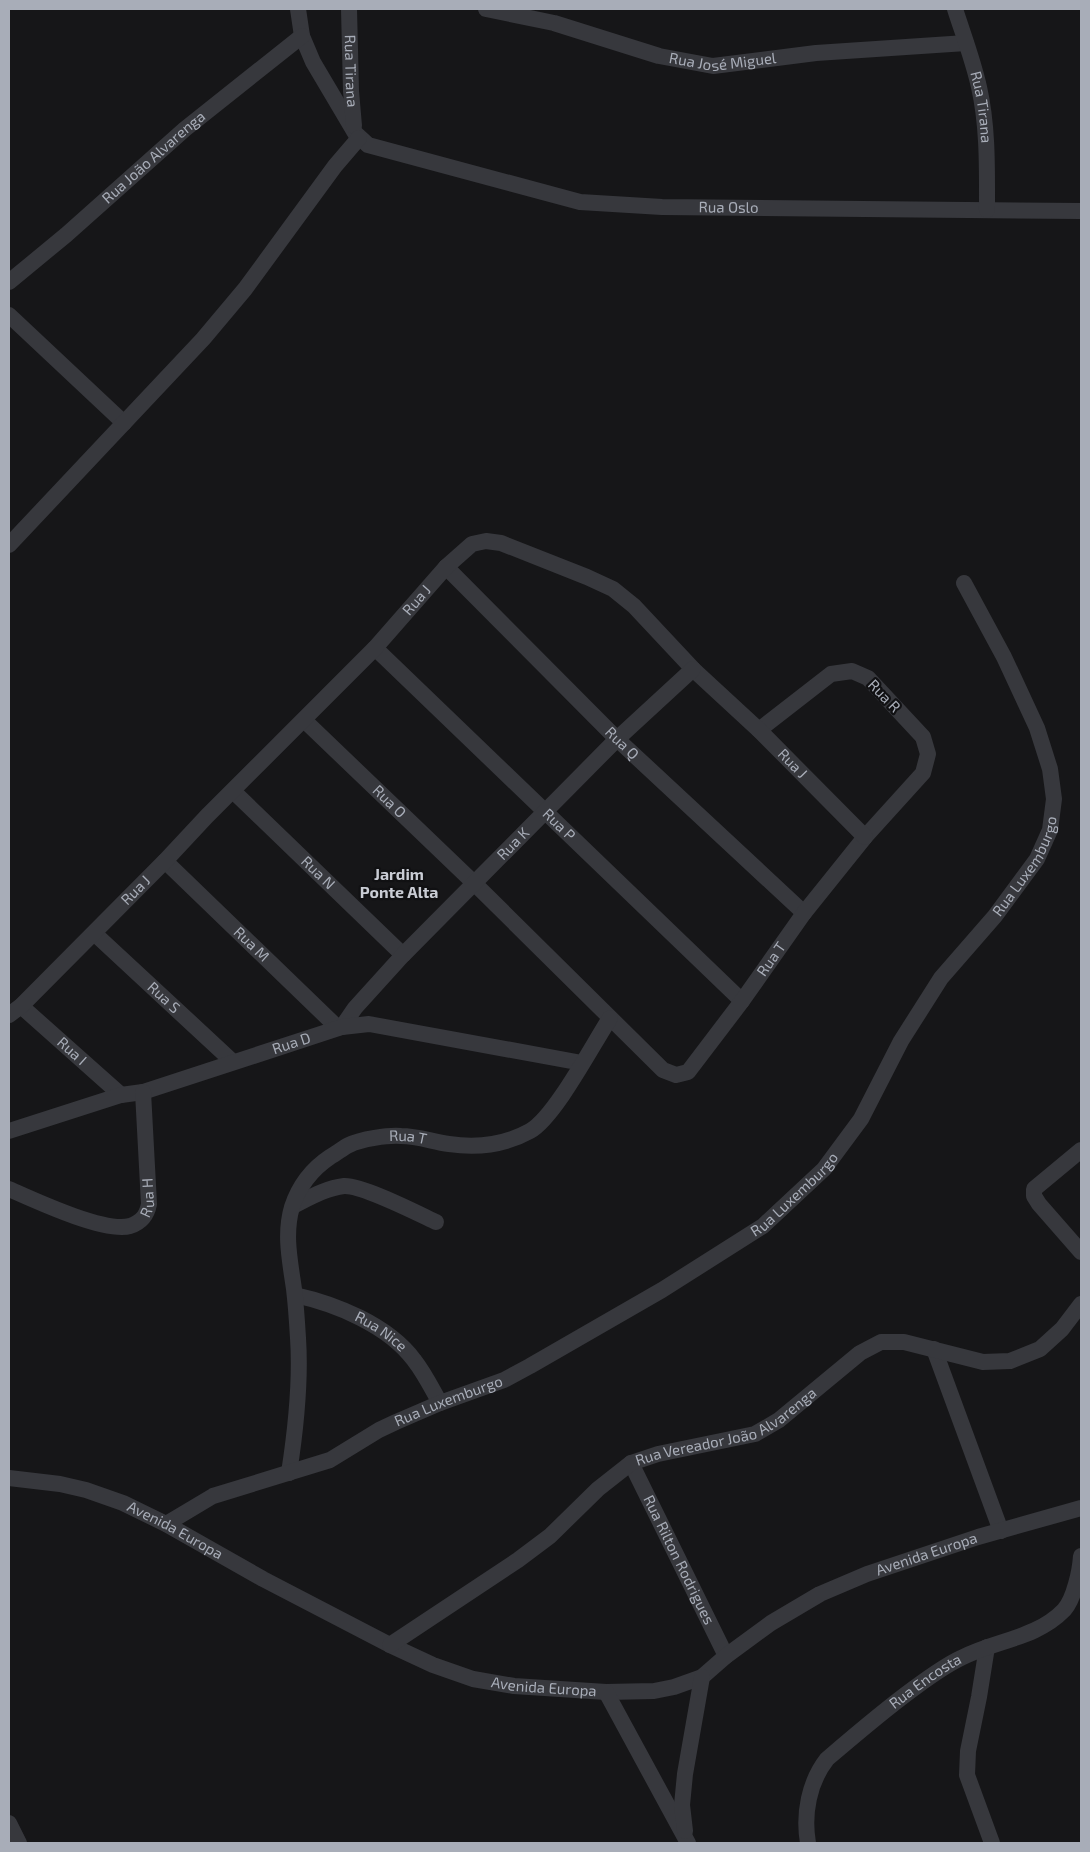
<svg xmlns="http://www.w3.org/2000/svg" width="1090" height="1852" viewBox="0 0 1090 1852" font-family="'Exo 2',sans-serif">
<style>
.lines{fill:none;stroke-linecap:round;stroke-linejoin:round}
.minor{stroke:#37383d;stroke-width:16}
.labels{text-anchor:middle;stroke-width:4.5;stroke-linejoin:round;paint-order:stroke}
.street-label{font-size:15px;fill:#a8adb8;stroke:#111113}
.neighbourhood-label{font-size:16px;font-weight:bold;fill:#c9ccd4;stroke:#111113}
</style>
<rect width="100%" height="100%" fill="#161618"/>
<g class="lines">
<g class="minor">
<path id="s1" d="M298,9L302,36L313,62L355,133L368,145L580,202L662,207L1081,211"/>
<path id="s2" d="M349,9L351,91L354,126"/>
<path id="s3" d="M486,9L554,23L659,56L713,66L816,53L966,43"/>
<path id="s4" d="M955,9C963,34 973,60 979,87C988,127 987,169 987,210"/>
<path id="s5" d="M9,282L66,235L185,129L302,36"/>
<polyline points="9,315 124,423"/>
<polyline points="9,545 203,339 245,289 335,166 359,138"/>
<path id="s6" d="M446,567L617,739L804,913"/>
<path id="s7" d="M375,648L742,1001"/>
<path id="s8" d="M304,720L474,883L663,1070L676,1075L688,1072L742,1001L804,913L865,837L923,773L928,754L923,737L868,678L852,671L831,674L759,730"/>
<path id="s9" d="M233,791L403,955"/>
<path id="s10" d="M165,861L338,1028"/>
<path id="s11" d="M94,933L233,1062"/>
<path id="s12" d="M21,1006L121,1095"/>
<path id="s13" d="M9,1015L21,1006L165,861L207,816L375,648L446,567L472,544L486,541L501,543L587,577L613,589L634,606L693,669L759,730L865,837"/>
<path id="s14" d="M342,1027L355,1008L403,955L617,739L693,669"/>
<path id="s15" d="M9,1131L121,1095L143,1092L342,1027L369,1024L582,1063"/>
<polyline points="1081,1150 1034,1189 1034,1196 1039,1204 1081,1252"/>
<path id="s16" d="M9,1189C34,1200 104,1233 130,1226C142,1222 147,1215 149,1204L143,1092"/>
<path d="M293,1206C309,1198 326,1188 344,1186C362,1185 417,1213 436,1222"/>
<path id="s17" d="M295,1295C336,1304 388,1325 414,1360C425,1374 432,1389 440,1403"/>
<polyline points="934,1349 1001,1531"/>
<path id="s18" d="M631,1463L726,1656"/>
<path id="s19" d="M289,1473C296,1428 301,1383 298,1338C297,1321 296,1305 294,1289C290,1261 284,1234 292,1207C299,1186 312,1169 330,1157C337,1153 343,1148 349,1145C361,1139 388,1135 401,1136C418,1136 433,1142 449,1144C477,1148 505,1145 530,1131C555,1117 593,1044 610,1018"/>
<path id="s20" d="M9,1478L60,1484L86,1490L123,1503L166,1524L263,1579L390,1645L433,1665L473,1679L514,1686L606,1692L654,1691L674,1687L702,1677L726,1656L771,1623L820,1594L867,1574L978,1537L1081,1508"/>
<path id="s21" d="M166,1524L213,1496L330,1460L379,1430L396,1422L440,1403L504,1380L530,1366L662,1290L763,1226L824,1169L861,1119L901,1041L941,978L995,916L1037,859L1050,830L1054,799L1050,769L1037,728L1004,657L964,583"/>
<path id="s22" d="M390,1645L518,1560L550,1536L598,1489L631,1463L658,1454L755,1434L779,1420L860,1353L881,1342H904L983,1362L1010,1361L1040,1349L1062,1329L1081,1304"/>
<polyline points="987,1647 979,1697 968,1751 967,1775 992,1843"/>
<polyline points="606,1692 688,1843"/>
<polyline points="9,1823 19,1843"/>
<polyline points="685,1831 682,1805 685,1774 702,1677"/>
<path id="s23" d="M808,1843C803,1814 809,1782 827,1759C855,1735 883,1711 913,1689C928,1678 944,1666 961,1658C995,1640 1036,1639 1064,1610C1074,1599 1080,1571 1081,1556"/>
</g>
</g>
<g class="labels">
<g class="street-label">
<text dy="5" stroke="none"><textPath href="#s3" startOffset="244">Rua José Miguel</textPath></text>
<text dy="5" stroke="none"><textPath href="#s2" startOffset="62">Rua Tirana</textPath></text>
<text dy="5" stroke="none"><textPath href="#s4" startOffset="102">Rua Tirana</textPath></text>
<text dy="5" stroke="none"><textPath href="#s5" startOffset="191">Rua João Alvarenga</textPath></text>
<text dy="5" stroke="none"><textPath href="#s1" startOffset="524">Rua Oslo</textPath></text>
<text dy="5" stroke="none"><textPath href="#s13" startOffset="582">Rua J</textPath></text>
<text transform="translate(884 696) rotate(46)" y="5">Rua R</text>
<text dy="5" stroke="none"><textPath href="#s6" startOffset="249">Rua Q</textPath></text>
<text dy="5" stroke="none"><textPath href="#s13" startOffset="1062">Rua J</textPath></text>
<text dy="5" stroke="none"><textPath href="#s8" startOffset="118">Rua O</textPath></text>
<text dy="5" stroke="none"><textPath href="#s7" startOffset="255">Rua P</textPath></text>
<text dy="5" stroke="none"><textPath href="#s14" startOffset="251">Rua K</textPath></text>
<text dy="5" stroke="none"><textPath href="#s21" startOffset="1120">Rua Luxemburgo</textPath></text>
<text dy="5" stroke="none"><textPath href="#s9" startOffset="118">Rua N</textPath></text>
<text dy="5" stroke="none"><textPath href="#s13" startOffset="178">Rua J</textPath></text>
<text dy="5" stroke="none"><textPath href="#s10" startOffset="120">Rua M</textPath></text>
<text dy="5" stroke="none"><textPath href="#s8" startOffset="668">Rua T</textPath></text>
<text dy="5" stroke="none"><textPath href="#s11" startOffset="95">Rua S</textPath></text>
<text dy="5" stroke="none"><textPath href="#s15" startOffset="296">Rua D</textPath></text>
<text dy="5" stroke="none"><textPath href="#s12" startOffset="68">Rua I</textPath></text>
<text dy="5" stroke="none"><textPath href="#s19" startOffset="414">Rua T</textPath></text>
<text dy="5" stroke="none"><textPath href="#s21" startOffset="715">Rua Luxemburgo</textPath></text>
<text dy="5" stroke="none"><textPath href="#s16" startOffset="165">Rua H</textPath></text>
<text dy="5" stroke="none"><textPath href="#s17" startOffset="94">Rua Nice</textPath></text>
<text dy="5" stroke="none"><textPath href="#s21" startOffset="310">Rua Luxemburgo</textPath></text>
<text dy="5" stroke="none"><textPath href="#s22" startOffset="406">Rua Vereador João Alvarenga</textPath></text>
<text dy="5" stroke="none"><textPath href="#s20" startOffset="176">Avenida Europa</textPath></text>
<text dy="5" stroke="none"><textPath href="#s20" startOffset="1000">Avenida Europa</textPath></text>
<text dy="5" stroke="none"><textPath href="#s18" startOffset="108">Rua Rilton Rodrigues</textPath></text>
<text dy="5" stroke="none"><textPath href="#s23" startOffset="214">Rua Encosta</textPath></text>
<text dy="5" stroke="none"><textPath href="#s20" startOffset="581">Avenida Europa</textPath></text>
</g>
<g class="neighbourhood-label">
<text x="399" y="880">Jardim<tspan x="399" dy="18">Ponte Alta</tspan></text>
</g>
</g>
<rect width="1090" height="1852" fill="none" stroke="#a8adb8" stroke-width="20"/>
</svg>
